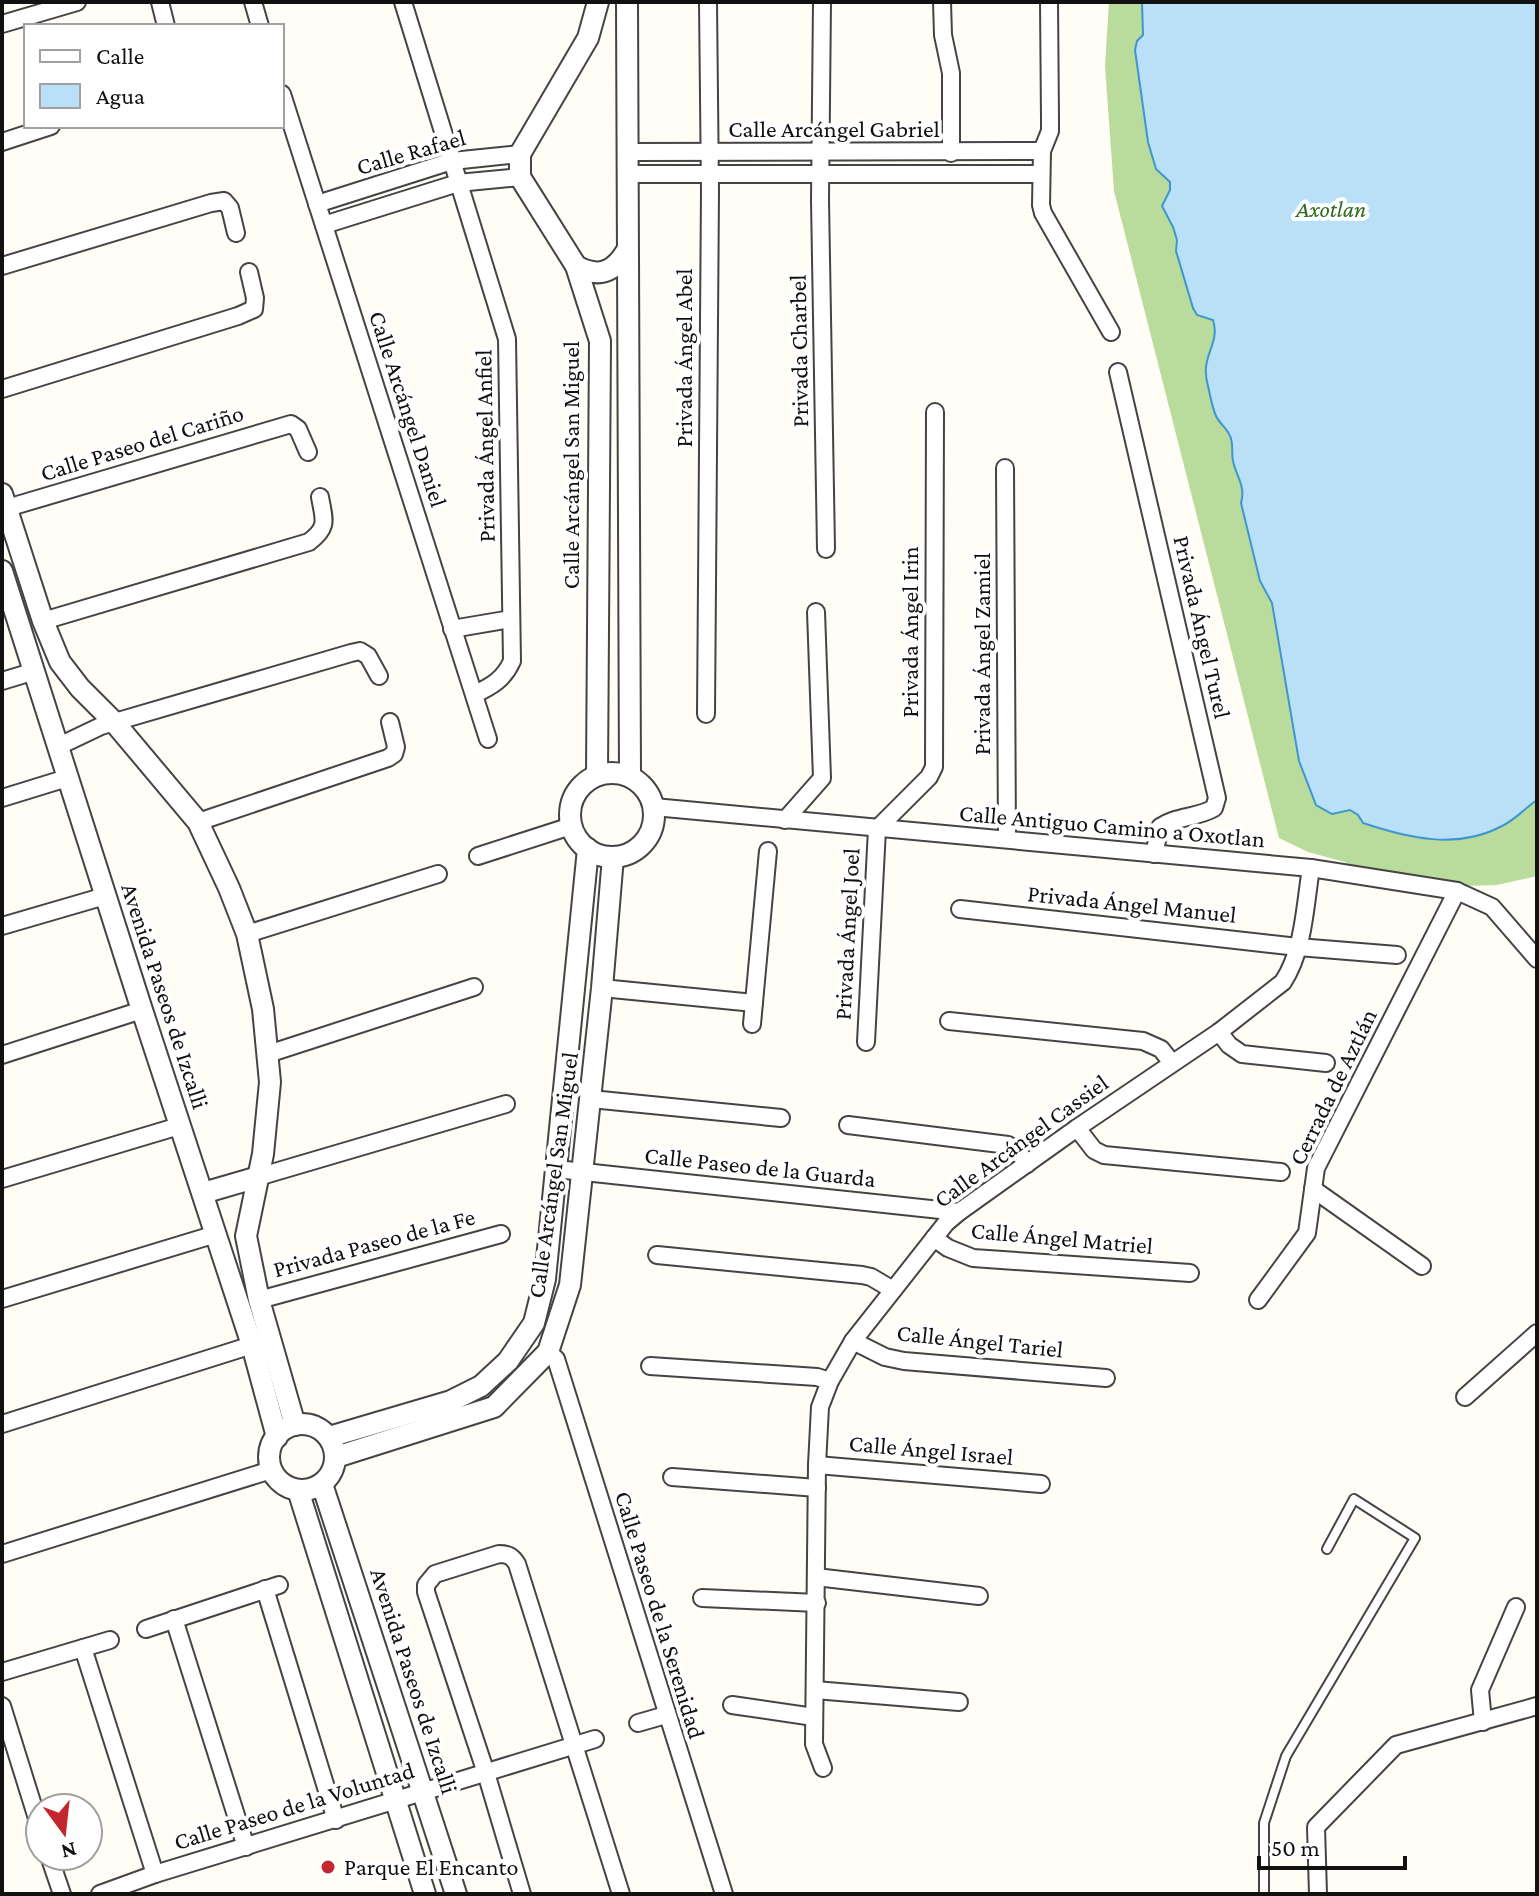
<svg xmlns="http://www.w3.org/2000/svg" width="1539" height="1896" viewBox="0 0 1539 1896" font-family="'Crimson Pro',serif">
<style>
.forest{fill:#b9dc9c}
.water{fill:#b9e0f7;stroke:#3f96cf;stroke-width:2}
.lines{fill:none;stroke-linecap:round;stroke-linejoin:round}
.service-casing{stroke:#444;stroke-width:12}
.minor-casing{stroke:#444;stroke-width:20}
.tertiary-casing{stroke:#444;stroke-width:24}
.service{stroke:#fff;stroke-width:8}
.minor{stroke:#fff;stroke-width:16}
.tertiary{stroke:#fff;stroke-width:20}
.poi-dot{fill:#c4262e;stroke:#fff;stroke-width:3}
.labels{text-anchor:middle;stroke-width:8;stroke-linejoin:round;paint-order:stroke}
.street-label{font-size:24px;fill:#111;stroke:#fff}
.park-label{font-size:24px;font-style:italic;fill:#2f6b1f;stroke:#fff}
.poi-label{font-size:24px;fill:#111;stroke:#fff;text-anchor:start}
</style>
<rect width="100%" height="100%" fill="#fffdf5"/>
<polygon class="forest" points="1109,2 1537,2 1537,876 1497,885 1433,887 1375,879 1345,862 1308,852 1279,838 1114,191 1105,66"/>
<path class="water" d="M1142,2H1537V800C1525,808 1515,820 1502,826C1457,850 1408,838 1363,823L1358,815L1350,810L1332,814L1316,805L1299,761L1272,603L1260,581L1241,503C1246,486 1236,476 1233,461C1231,453 1234,444 1230,436C1227,428 1219,423 1216,416C1212,407 1210,395 1208,386C1199,355 1221,345 1213,320L1197,315L1193,308L1176,251L1177,240L1173,227L1162,206L1170,190V182L1156,169L1148,142L1135,50L1137,41L1143,35Z"/>
<g class="lines">
<g class="service-casing">
<polyline id="service" points="1264,1894 1264,1823 1286,1756 1415,1538 1354,1499 1327,1549"/>
</g>
<g class="minor-casing">
<g id="minor">
<polyline points="160,2 166,26"/>
<polyline points="253,2 260,26"/>
<path d="M403,2L507,339L512,661C504,679 492,686 475,694"/>
<polyline points="822,2 820,200 826,549"/>
<polyline points="942,2 943,35 951,73 951,153"/>
<polyline points="1049,2 1050,119 1050,131 1042,151 1041,205 1043,213 1111,332"/>
<polyline points="2,24 77,2"/>
<polyline points="282,94 488,739"/>
<polyline points="2,142 51,126"/>
<polyline points="626,152 1042,151"/>
<polyline points="627,174 1041,174"/>
<polyline points="317,204 452,161 520,154"/>
<polyline points="324,225 458,183 520,177"/>
<polyline points="2,266 211,203 224,201 230,208 236,233"/>
<path d="M1118,372L1217,798L1214,808C1197,818 1176,816 1160,827L1154,854"/>
<polyline points="2,389 238,316 254,309 255,298 249,272"/>
<polyline points="1005,468 1007,839"/>
<polyline points="7,508 291,424 298,429 308,452"/>
<path d="M43,621L309,542C329,527 324,520 320,497"/>
<polyline points="452,629 511,619"/>
<polyline points="2,681 35,671"/>
<polyline points="706,714 710,191 708,2"/>
<polyline points="59,746 101,726 351,653 360,651 368,656 379,676"/>
<polyline points="2,798 67,778"/>
<polyline points="654,807 1311,868 1457,891 1492,907 1537,959"/>
<polyline points="785,820 822,778 816,612"/>
<polyline points="198,822 388,758 394,754 396,747 390,722"/>
<polyline points="478,856 571,826"/>
<polyline points="960,909 1298,947 1397,955"/>
<polyline points="2,926 105,896"/>
<polyline points="247,934 438,874"/>
<polyline points="602,988 754,1003"/>
<polyline points="949,1021 1143,1041 1161,1049 1172,1063"/>
<polyline points="752,1024 768,851"/>
<polyline points="1219,1032 1229,1045 1242,1054 1326,1063"/>
<polyline points="866,1042 877,829 929,777 934,767 935,412"/>
<polyline points="268,1054 474,987"/>
<polyline points="2,1055 142,1010"/>
<polyline points="591,1099 781,1118"/>
<polyline points="848,1125 1008,1145 1017,1150 1027,1164"/>
<polyline points="1077,1128 1094,1150 1104,1155 1281,1172"/>
<polyline points="556,1169 959,1212"/>
<polyline points="258,1177 506,1104"/>
<polyline points="2,1179 179,1126"/>
<polyline points="1313,1189 1422,1266"/>
<polyline points="934,1238 948,1248 973,1258 1190,1273"/>
<polyline points="657,1255 862,1275 871,1277 893,1290"/>
<polyline points="2,1299 216,1234"/>
<polyline points="259,1300 501,1234"/>
<polyline points="1258,1300 1307,1233 1316,1168 1457,891"/>
<polyline points="853,1341 885,1357 904,1361 1106,1378"/>
<polyline points="548,1352 556,1359 724,1894"/>
<polyline points="650,1366 817,1377 830,1381"/>
<polyline points="1465,1397 1537,1333"/>
<polyline points="2,1424 252,1345"/>
<polyline points="817,1465 1041,1484"/>
<polyline points="672,1477 817,1488"/>
<polyline points="2,1554 271,1470"/>
<polyline points="816,1577 979,1596"/>
<polyline points="265,1589 336,1820"/>
<polyline points="702,1598 817,1603"/>
<polyline points="174,1619 246,1847"/>
<polyline points="146,1629 279,1585"/>
<polyline points="83,1648 155,1874"/>
<polyline points="2,1672 110,1640"/>
<polyline points="815,1690 959,1702"/>
<polyline points="732,1705 814,1717"/>
<polyline points="2,1706 40,1828"/>
<polyline points="1483,1722 1480,1690 1516,1607"/>
<polyline points="638,1723 666,1715"/>
<path d="M823,1768L814,1744L817,1465L820,1407L830,1381L853,1341L946,1223L959,1212L1077,1128L1219,1032L1283,982C1304,950 1305,905 1311,868"/>
<polyline points="49,1856 62,1894"/>
<polyline points="100,1894 155,1874 595,1739"/>
<path d="M522,1894L486,1773L426,1592V1585L435,1574L499,1554C508,1554 512,1556 517,1564L621,1894"/>
<polyline points="1318,1894 1316,1827 1396,1745 1537,1706"/>
</g>
</g>
<g class="tertiary-casing">
<g id="tertiary">
<polyline points="627,2 630,776"/>
<path d="M576,266C598,278 613,273 626,252"/>
<polyline points="2,494 43,621 60,662 80,688 114,722 198,822 229,888 247,934 263,1009 270,1082 263,1154 246,1236 259,1300 295,1425"/>
<polyline points="2,571 142,1010 252,1345 277,1437"/>
<circle cx="612" cy="815" r="42"/>
<polyline points="597,775 600,341 576,266 520,177 520,154 588,38 598,2"/>
<polyline points="203,1193 258,1177"/>
<circle cx="302" cy="1457" r="33"/>
<polyline points="329,1437 451,1401 481,1386 508,1361 534,1323 545,1279 588,849"/>
<polyline points="336,1457 494,1407 548,1352 570,1285 602,988 613,857"/>
<polyline points="322,1484 456,1894"/>
<polyline points="298,1490 425,1894"/>
</g>
</g>
<use href="#service" class="service"/>
<use href="#minor" class="minor"/>
<use href="#tertiary" class="tertiary"/>
</g>
<circle class="poi-dot" cx="328" cy="1867" r="8"/>
<g class="labels">
<g class="street-label">
<text x="834" y="137">Calle Arcángel Gabriel</text>
<text transform="translate(411 152) rotate(-16)" y="8">Calle Rafael</text>
<text transform="translate(799 351) rotate(-91)" y="8">Privada Charbel</text>
<text transform="translate(684 358) rotate(-90)" y="8">Privada Ángel Abel</text>
<text transform="translate(408 409) rotate(72)" y="8">Calle Arcángel Daniel</text>
<text transform="translate(142 443) rotate(-17)" y="8">Calle Paseo del Cariño</text>
<text transform="translate(485 446) rotate(-91)" y="8">Privada Ángel Anfiel</text>
<text transform="translate(571 465) rotate(-90)" y="8">Calle Arcángel San Miguel</text>
<text transform="translate(1202 627) rotate(77)" y="8">Privada Ángel Turel</text>
<text transform="translate(910 632) rotate(-90)" y="8">Privada Ángel Irin</text>
<text transform="translate(982 654) rotate(-90)" y="8">Privada Ángel Zamiel</text>
<text transform="translate(1112 826) rotate(5)" y="8">Calle Antiguo Camino a Oxotlan</text>
<text transform="translate(1132 904) rotate(6)" y="8">Privada Ángel Manuel</text>
<text transform="translate(847 934) rotate(-87)" y="8">Privada Ángel Joel</text>
<text transform="translate(165 996) rotate(72)" y="8">Avenida Paseos de Izcalli</text>
<text transform="translate(1333 1087) rotate(-64)" y="8">Cerrada de Aztlán</text>
<text transform="translate(1021 1141) rotate(-36)" y="8">Calle Arcángel Cassiel</text>
<text transform="translate(760 1167) rotate(6)" y="8">Calle Paseo de la Guarda</text>
<text transform="translate(553 1175) rotate(-82)" y="8">Calle Arcángel San Miguel</text>
<text transform="translate(1062 1238) rotate(5)" y="8">Calle Ángel Matriel</text>
<text transform="translate(374 1243) rotate(-15)" y="8">Privada Paseo de la Fe</text>
<text transform="translate(980 1341) rotate(6)" y="8">Calle Ángel Tariel</text>
<text transform="translate(931 1450) rotate(5)" y="8">Calle Ángel Israel</text>
<text transform="translate(660 1615) rotate(73)" y="8">Calle Paseo de la Serenidad</text>
<text transform="translate(414 1681) rotate(72)" y="8">Avenida Paseos de Izcalli</text>
<text transform="translate(294 1806) rotate(-17)" y="8">Calle Paseo de la Voluntad</text>
</g>
<g class="park-label">
<text x="1331" y="217">Axotlan</text>
</g>
<g class="poi-label">
<text x="344" y="1875">Parque El Encanto</text>
</g>
</g>
<rect width="1539" height="1896" fill="none" stroke="#111111" stroke-width="8"/>
<rect x="24" y="24" width="260" height="104" fill="#ffffff" stroke="#a0a0a0" stroke-width="2"/>
<rect x="40" y="50" width="40" height="12" fill="#ffffff" stroke="#a0a0a0" stroke-width="2"/>
<text x="96" y="64" font-size="24" fill="#111111">Calle</text>
<rect x="40" y="84" width="40" height="24" fill="#b9e0f7" stroke="#a0a0a0" stroke-width="2"/>
<text x="96" y="104" font-size="24" fill="#111111">Agua</text>
<g transform="translate(64 1832) rotate(165)"><circle r="38" fill="#ffffff" stroke="#a0a0a0" stroke-width="2"/>
<path d="M0-6L14 30L0 20L-14 30Z" fill="#c4262e"/>
<text y="-12" font-size="22" font-weight="bold" text-anchor="middle" fill="#111111">N</text>
</g>
<path d="M1259 1856v12h146v-12" fill="none" stroke="#111111" stroke-width="4"/>
<text x="1271" y="1856" font-size="24" fill="#111111" stroke="#ffffff" stroke-width="6" paint-order="stroke">50 m</text>
</svg>
